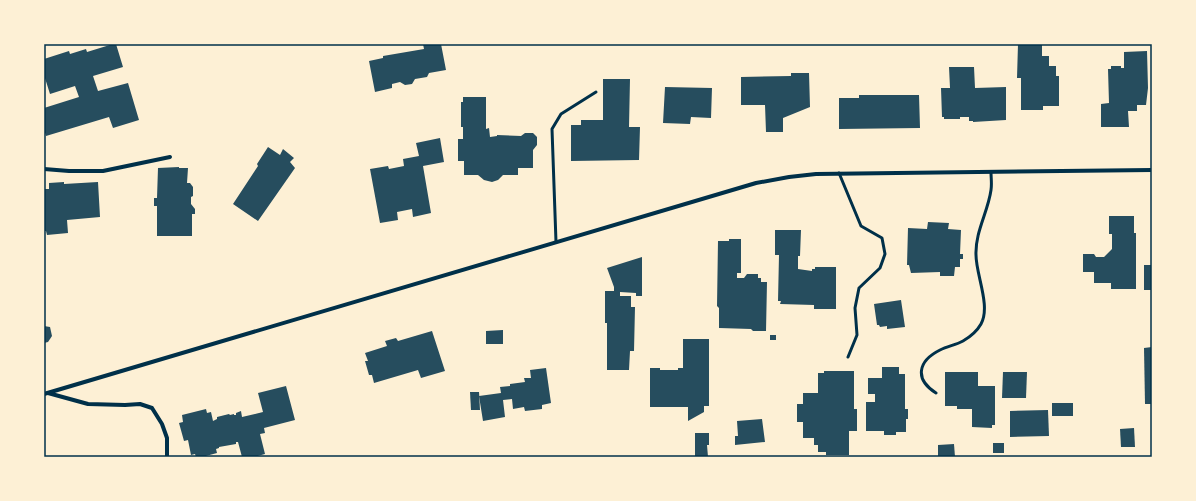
<svg xmlns="http://www.w3.org/2000/svg" width="1196" height="501" viewBox="0 0 1196 501" font-family="'Alegreya Sans',sans-serif">
<style>
.building{fill:#264d5e}
.lines{fill:none;stroke-linecap:round;stroke-linejoin:round}
.service{stroke:#003049;stroke-width:3}
.minor{stroke:#003049;stroke-width:4}
.neatline{fill:none;stroke:#003049;stroke-width:1.5}
</style>
<rect width="100%" height="100%" fill="#fdf0d5"/>
<g class="building">
<polygon points="113,44 116,44 123,67 93,76 98,91 128,83 139,120 113,128 109,117 46,136 44,129 44,108 79,97 75,86 50,94 44,75 44,59 69,51 70,54 86,49 87,52"/>
<polygon points="423,44 441,44 446,70 429,73 427,77 415,79 412,84 405,85 400,82 392,84 392,88 375,92 369,61 383,58 383,56 424,49"/>
<polygon points="1018,44 1042,44 1042,56 1049,56 1049,66 1056,66 1056,76 1059,76 1059,106 1043,106 1043,110 1021,110 1021,78 1017,78"/>
<polygon points="1147,51 1148,88 1146,105 1137,105 1137,111 1128,111 1129,127 1101,127 1101,104 1109,103 1108,69 1111,69 1111,66 1121,66 1121,68 1124,68 1124,52"/>
<polygon points="949,67 974,67 975,88 1006,87 1006,120 973,122 973,121 969,121 969,117 960,117 960,119 944,119 944,117 942,117 941,88 950,88"/>
<polygon points="791,73 809,73 810,107 783,118 783,132 766,132 765,105 741,105 741,77 791,76"/>
<polygon points="603,79 630,79 629,127 640,127 639,160 571,161 571,125 581,125 581,120 603,120"/>
<polygon points="665,87 712,88 711,118 691,117 690,124 663,123"/>
<polygon points="859,95 919,95 920,128 839,129 839,98 859,98"/>
<polygon points="463,97 486,97 486,129 489,128 490,137 497,136 497,135 521,136 525,133 533,133 537,137 537,145 533,150 533,168 518,168 518,175 503,175 498,180 492,182 484,180 478,175 464,175 464,161 458,161 458,139 463,139 463,127 461,127 461,102 463,102"/>
<polygon points="440,138 444,162 423,166 431,213 413,217 412,209 397,212 398,220 380,223 370,169 388,166 389,169 404,166 403,159 419,156 416,143"/>
<polygon points="268,147 280,155 283,149 294,158 290,162 295,168 258,221 233,204 258,166 257,164"/>
<polygon points="179,167 179,168 188,168 187,183 190,183 193,187 193,196 191,197 191,204 195,209 195,214 192,214 192,236 157,236 157,206 154,206 154,198 157,198 158,168"/>
<polygon points="64,182 64,184 98,182 100,217 67,220 68,233 47,235 46,231 44,231 44,189 49,189 49,183"/>
<polygon points="1109,216 1134,216 1134,233 1136,233 1136,289 1111,289 1111,283 1094,283 1094,272 1083,272 1083,254 1094,254 1096,257 1104,257 1112,249 1112,234 1109,234"/>
<polygon points="928,222 949,223 948,229 961,230 960,254 963,254 963,259 960,259 960,267 955,267 954,276 940,276 940,272 911,273 909,265 907,265 908,228 927,229"/>
<polygon points="775,230 801,230 800,256 798,256 798,269 812,271 812,269 815,269 815,267 836,267 836,309 814,309 814,305 780,304 781,301 778,301 779,255 775,255"/>
<polygon points="729,239 741,239 741,273 737,273 737,278 744,278 747,274 758,274 758,278 761,278 761,282 767,282 766,331 753,331 751,329 719,328 719,308 717,306 718,241 729,241"/>
<polygon points="642,257 642,296 636,296 636,293 620,292 620,296 631,296 631,307 635,307 634,351 630,351 629,370 607,370 607,323 605,323 605,291 614,291 614,287 607,268"/>
<rect x="1144" y="265" width="8" height="25"/>
<polygon points="901,300 905,327 887,329 887,326 880,327 879,325 877,325 874,304"/>
<polygon points="44,326 50,327 52,336 48,342 44,343"/>
<polygon points="503,330 503,344 486,344 486,331"/>
<polygon points="432,331 445,371 421,378 418,370 374,383 372,375 369,375 365,361 368,361 365,353 387,346 385,341 396,338 398,341"/>
<rect x="770" y="335" width="6" height="5"/>
<polygon points="683,339 709,339 709,406 704,406 704,412 688,421 688,407 650,407 650,368 660,368 660,370 678,370 678,368 683,368"/>
<polygon points="1152,347 1152,404 1145,404 1144,348"/>
<polygon points="882,367 899,367 899,374 905,374 905,409 908,409 908,419 906,419 906,432 896,432 896,435 884,435 884,431 866,431 866,402 875,402 875,394 868,394 868,378 882,378"/>
<polygon points="546,368 551,403 542,405 542,409 525,411 524,407 513,409 512,399 503,400 505,417 483,421 479,396 501,393 500,387 510,386 510,384 525,382 524,378 531,378 530,370"/>
<polygon points="824,371 854,371 854,409 857,409 857,431 849,431 849,455 826,455 826,452 818,452 818,445 814,445 814,438 803,438 803,422 797,422 797,404 803,404 803,393 818,393 818,373 824,373"/>
<polygon points="945,372 978,372 978,386 995,386 995,425 992,425 992,428 972,427 972,409 957,409 957,406 945,406"/>
<polygon points="1003,372 1027,372 1026,398 1002,398"/>
<polygon points="286,386 295,420 264,428 265,433 260,434 265,454 254,457 242,457 238,442 236,442 236,444 219,447 219,448 216,449 217,453 202,457 196,457 195,454 191,455 188,440 184,441 179,423 183,422 182,415 206,409 207,413 211,412 213,421 217,419 217,417 229,414 230,415 234,414 234,415 236,415 236,413 241,411 242,417 263,412 258,393"/>
<polygon points="470,392 479,392 480,410 471,410"/>
<rect x="1052" y="403" width="21" height="13"/>
<polygon points="1048,410 1049,436 1010,437 1010,411"/>
<polygon points="762,419 765,442 735,445 735,436 738,436 737,421"/>
<polygon points="1134,428 1135,447 1121,447 1120,429"/>
<polygon points="695,433 709,433 709,445 707,445 708,457 695,457"/>
<rect x="993" y="443" width="11" height="10"/>
<polygon points="954,444 955,457 938,457 938,445"/>
</g>
<g class="lines">
<g class="service">
<polyline points="839,173 861,226 882,238 885,254 880,268 859,288 855,308 857,335 848,357"/>
<polyline points="556,242 552,129 561,114 596,92"/>
<path d="M936,393C914,379 918,361 940,350C948,346 956,345 963,341C970,337 977,331 981,324C991,306 976,275 976,255C975,232 988,212 991,190C992,184 991,178 991,172"/>
</g>
<g class="minor">
<polyline points="44,169 69,171 103,171 170,157"/>
<polyline points="48,393 88,404 125,405 140,404 152,408 162,424 167,438 167,457"/>
<polyline points="44,394 756,183 789,177 816,174 1152,170"/>
</g>
</g>
<rect width="1196" height="501" fill="none" stroke="#fdf0d5" stroke-width="90"/>
<rect x="45" y="45" width="1106" height="411" class="neatline"/>
</svg>
